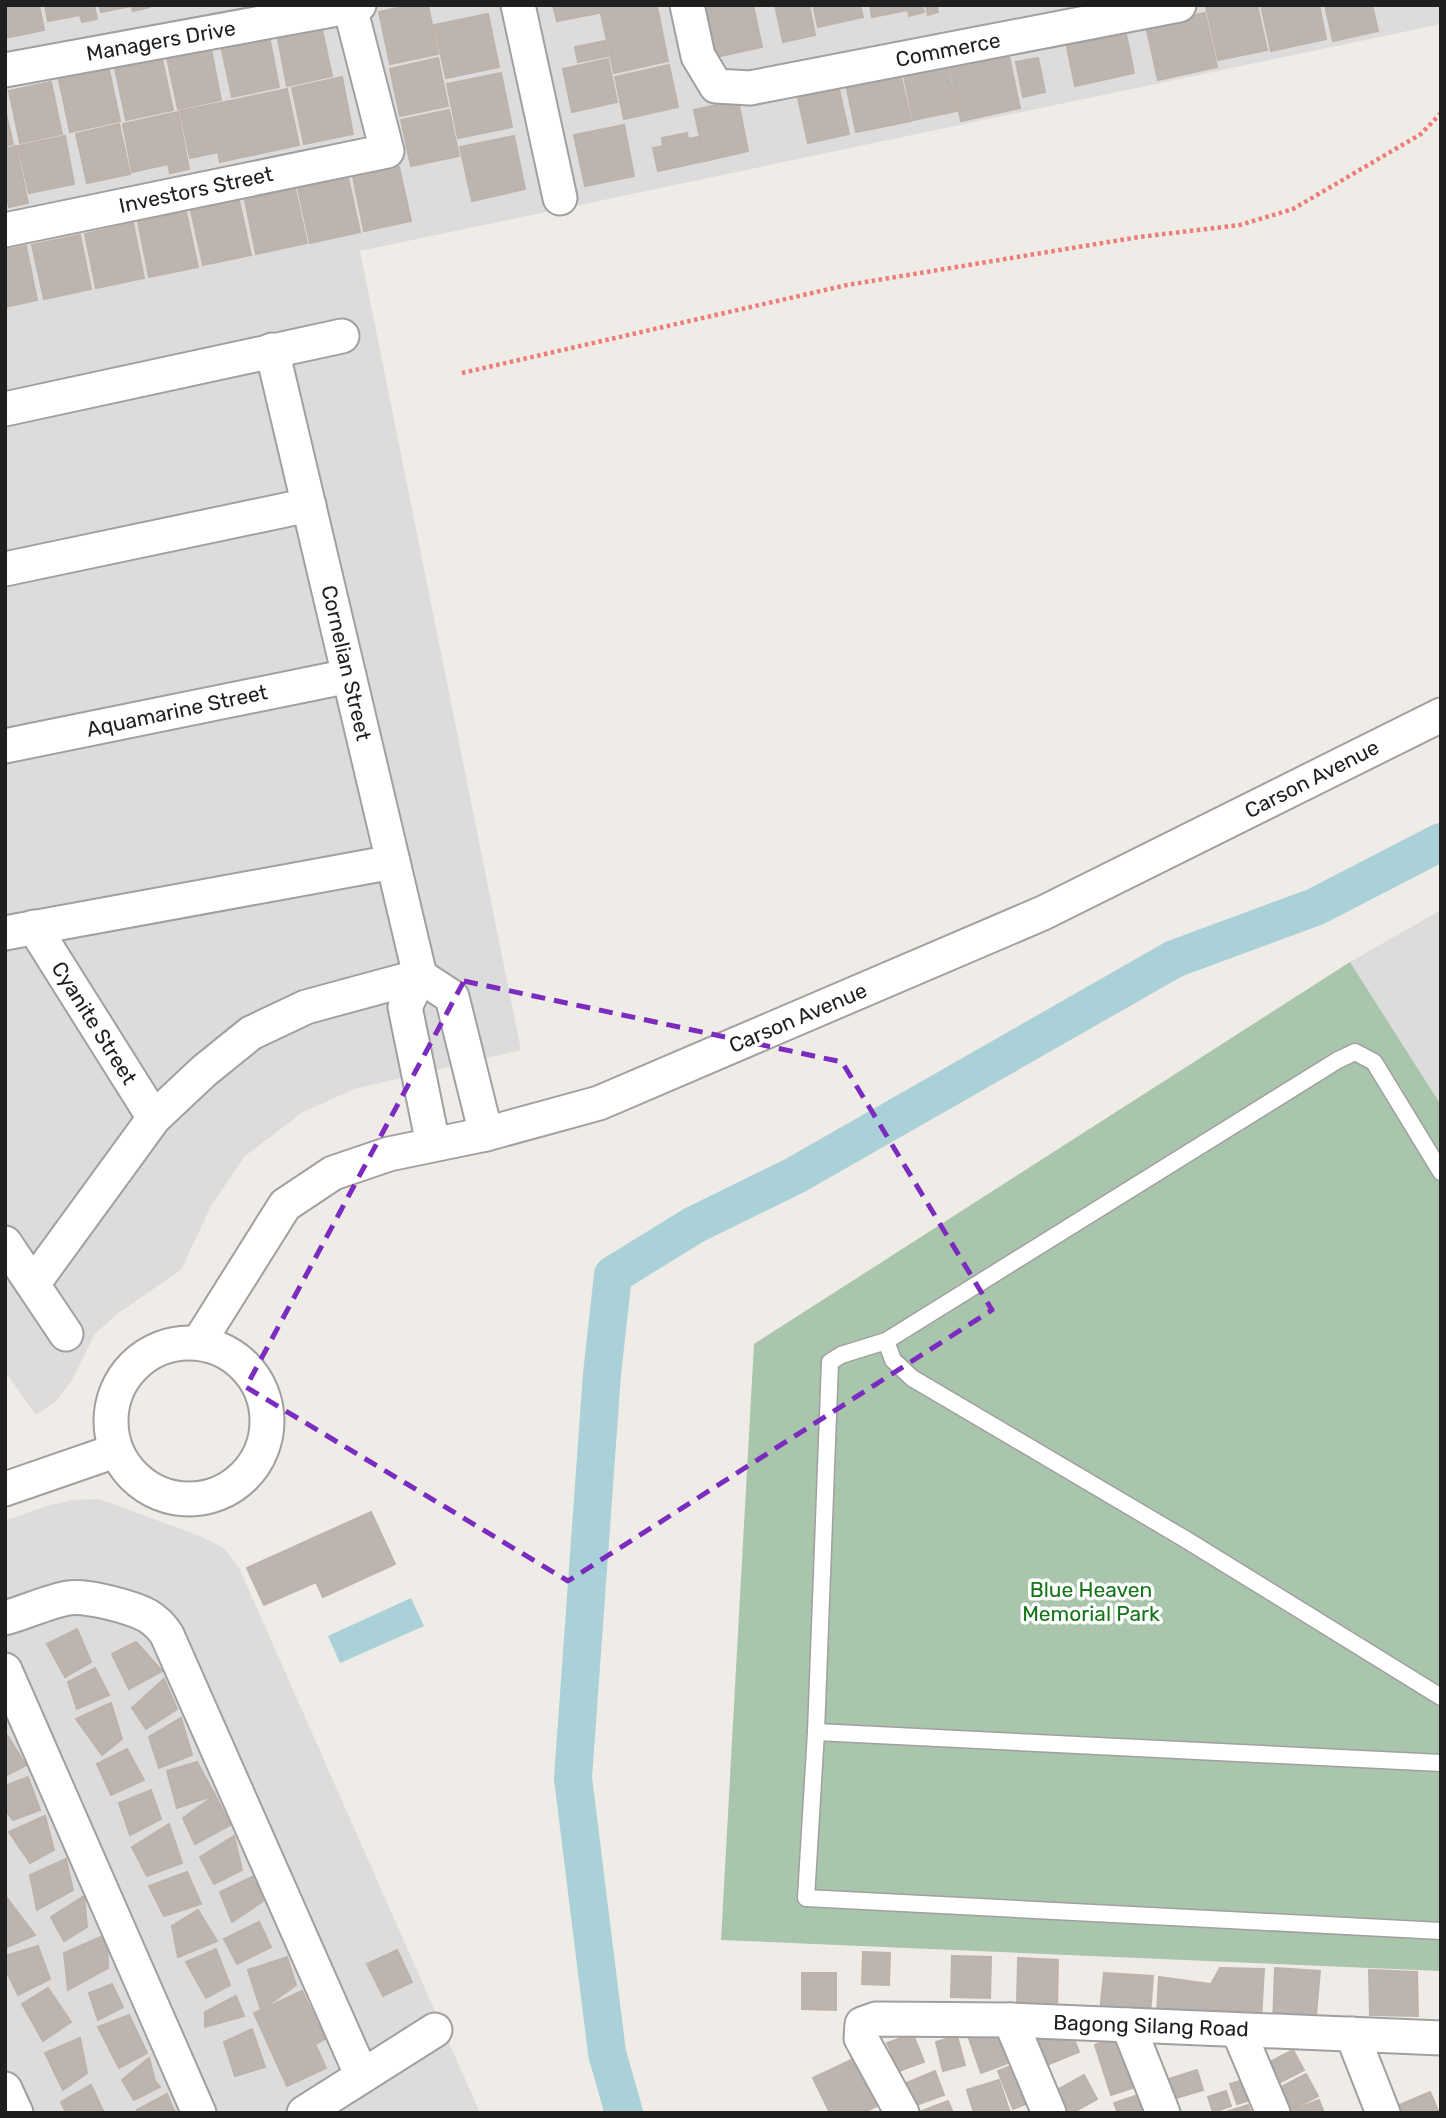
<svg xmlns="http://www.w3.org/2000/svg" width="1446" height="2118" viewBox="0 0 1446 2118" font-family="Rubik,sans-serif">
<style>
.residential{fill:#dddcdc}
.cemetery{fill:#a9c5ab}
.water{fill:#aad1d8}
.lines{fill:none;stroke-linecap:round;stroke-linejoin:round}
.canal{stroke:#aad1d8;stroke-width:38}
.building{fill:#bcb4af;stroke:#bfb2a9;stroke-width:2}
.lane-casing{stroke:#a0a0a0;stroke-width:19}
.street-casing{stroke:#a0a0a0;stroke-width:37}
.path{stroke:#ed7d78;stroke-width:4.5;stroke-dasharray:3.5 3.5;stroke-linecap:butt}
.lane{stroke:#fff;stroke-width:16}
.street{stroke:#fff;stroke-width:33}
.marked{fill:none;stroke:#7b2cbf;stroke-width:5;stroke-dasharray:14 9;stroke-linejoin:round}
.labels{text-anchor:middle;stroke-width:7;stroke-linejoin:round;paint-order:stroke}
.street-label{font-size:21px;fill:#1f1f1f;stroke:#fff}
.park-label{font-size:21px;fill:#167418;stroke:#fff}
</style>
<rect width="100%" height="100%" fill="#efebe6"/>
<g class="residential">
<polygon points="5,5 1441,5 1441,24 360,251 521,1050 354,1089 303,1112 245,1156 212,1204 181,1270 117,1314 94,1335 71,1382 55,1402 36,1415 5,1371"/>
<polygon points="1441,910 1441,1105 1350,962"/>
<polygon points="99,1499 200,1536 224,1548 240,1570 480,2113 5,2113 5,1521 46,1506 73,1500"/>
</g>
<polygon class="cemetery" points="1350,962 1441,1105 1441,1971 721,1940 754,1344"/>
<polygon class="water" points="411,1598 424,1626 340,1663 328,1636"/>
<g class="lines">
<polyline class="canal" points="624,2113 607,2053 573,1778 602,1374 613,1275 694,1225 794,1176 1174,959 1315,907 1441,842"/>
</g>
<g class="building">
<polygon points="5,5 39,5 44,30 5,38"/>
<polygon points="45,5 94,5 97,19 82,22 80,15 48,21"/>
<polygon points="99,5 150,5 150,7 133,11 131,6 101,12"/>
<polygon points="410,5 428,5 438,54 390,64 379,12"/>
<polygon points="553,5 597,5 599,13 557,21"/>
<polygon points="599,5 656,5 658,11 603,23"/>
<polygon points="703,5 753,5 762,47 711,58"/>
<polygon points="775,5 809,5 815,35 783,42"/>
<polygon points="813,5 860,5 863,17 818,27"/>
<polygon points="870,5 922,5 924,12 909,16 908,10 872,17"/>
<polygon points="926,5 937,5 938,12 928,15"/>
<polygon points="1211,5 1257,5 1267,50 1218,60 1206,6"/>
<polygon points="1261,5 1319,5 1326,39 1271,51"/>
<polygon points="1325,5 1372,5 1378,31 1333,41"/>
<polygon points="658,11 668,61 614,73 603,23"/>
<polygon points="1205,13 1217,67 1158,80 1146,26"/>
<polygon points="488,14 499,67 446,78 434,25"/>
<polygon points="1123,19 1134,73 1075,86 1064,32"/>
<polygon points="321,25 332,76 287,86 277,34"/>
<polygon points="269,36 279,87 232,97 221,46"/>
<polygon points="605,41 608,56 578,62 575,47"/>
<polygon points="1007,47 1020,108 961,121 948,59"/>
<polygon points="211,49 221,100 178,109 167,58"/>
<polygon points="945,57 957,111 913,120 902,66"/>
<polygon points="438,58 448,106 400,116 390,69"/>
<polygon points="1038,58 1045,92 1023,97 1016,62"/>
<polygon points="162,59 173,110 126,120 115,68"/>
<polygon points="608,59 617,102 572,112 563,69"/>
<polygon points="898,64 911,121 856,132 844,75"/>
<polygon points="669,65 678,107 624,119 615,77"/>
<polygon points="109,70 120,121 70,132 59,80"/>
<polygon points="501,73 512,127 458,138 447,84"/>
<polygon points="342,77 353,134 304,144 292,88"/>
<polygon points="837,80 849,134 808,143 796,89"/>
<polygon points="51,82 62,134 20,143 9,91"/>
<polygon points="287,89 299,145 243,157 231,101"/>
<polygon points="738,100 748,151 705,161 694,110"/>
<polygon points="230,101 242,157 220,162 218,152 190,158 180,111"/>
<polygon points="5,109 13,144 5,146"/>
<polygon points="449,110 459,156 411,166 401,120"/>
<polygon points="178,112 189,169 170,173 168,164 132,172 123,124"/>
<polygon points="119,124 130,174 87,183 76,134"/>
<polygon points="624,125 634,176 585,186 574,135"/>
<polygon points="687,133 688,139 699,137 704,161 658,171 653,148 663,146 662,138"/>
<polygon points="65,136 74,184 29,193 18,146"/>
<polygon points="514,136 525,189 472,201 460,147"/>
<polygon points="16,146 28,203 9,207 7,197 5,197 5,149"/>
<polygon points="399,167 411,221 364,231 353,177"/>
<polygon points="348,178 360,232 310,243 298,189"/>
<polygon points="295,189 307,243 256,254 245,200"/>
<polygon points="239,201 251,255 203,265 191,211"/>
<polygon points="186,212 198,267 149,277 138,222"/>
<polygon points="133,223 144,278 96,288 85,234"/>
<polygon points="80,235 91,289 44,299 32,245"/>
<polygon points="26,246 37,300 5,307 5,250"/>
<polygon points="371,1512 395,1564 323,1597 316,1582 264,1605 247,1568"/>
<polygon points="77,1629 91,1662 65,1677 47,1644"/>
<polygon points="136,1642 162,1671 129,1689 112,1654"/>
<polygon points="95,1668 109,1695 77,1709 68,1682"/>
<polygon points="164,1679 177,1709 146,1729 132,1708"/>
<polygon points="111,1703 122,1739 102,1755 76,1719"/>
<polygon points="181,1718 192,1755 159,1768 149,1737"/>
<polygon points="5,1732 26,1765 5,1776"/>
<polygon points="127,1749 144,1780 111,1795 97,1764"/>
<polygon points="197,1762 215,1795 177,1808 167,1771"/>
<polygon points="28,1777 40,1810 13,1820 5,1810 5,1786"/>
<polygon points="151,1790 161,1819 130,1835 119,1803"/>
<polygon points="215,1795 230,1825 195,1844 183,1818"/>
<polygon points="45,1816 54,1850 30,1863 9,1832"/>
<polygon points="169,1824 182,1863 147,1876 132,1847"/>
<polygon points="234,1836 242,1870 214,1884 200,1857"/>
<polygon points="66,1859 73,1890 37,1910 30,1875"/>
<polygon points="187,1872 201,1904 164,1916 149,1886"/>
<polygon points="254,1876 263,1901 232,1922 220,1892"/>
<polygon points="84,1896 87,1927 64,1941 51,1917"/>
<polygon points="7,1898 35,1935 5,1948 5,1899"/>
<polygon points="198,1910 217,1941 178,1957 172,1926"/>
<polygon points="259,1922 271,1947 237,1964 224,1939"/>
<polygon points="107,1934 108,1968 68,1990 64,1953"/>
<polygon points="38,1946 50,1979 18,1995 5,1968 5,1956"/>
<polygon points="216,1949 230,1985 206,1998 186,1962"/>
<polygon points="397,1950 412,1982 383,1996 367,1964"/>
<polygon points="863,1952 890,1953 889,1985 862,1984"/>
<polygon points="952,1956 991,1957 990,1998 951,1997"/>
<polygon points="287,1957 296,1985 261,2010 248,1970"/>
<polygon points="1018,1958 1058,1960 1057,2007 1017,2006"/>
<polygon points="1220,1968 1264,1969 1261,2020 1210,2016 1211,1984"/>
<polygon points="1275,1968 1320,1971 1315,2026 1273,2024"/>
<polygon points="1369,1970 1417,1972 1418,2016 1370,2015"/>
<polygon points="802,1973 836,1973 836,2010 802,2009"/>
<polygon points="1104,1973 1153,1976 1150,2015 1100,2012"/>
<polygon points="1159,1977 1211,1984 1210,2016 1157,2013"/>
<polygon points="112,1984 123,2007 98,2020 89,1993"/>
<polygon points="48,1988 71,2022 43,2041 22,2004"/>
<polygon points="302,1991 325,2039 315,2044 326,2068 287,2086 254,2013"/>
<polygon points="236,1996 244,2016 205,2027 205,2012"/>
<polygon points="129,2015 147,2053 119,2068 98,2027"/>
<polygon points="999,2027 1011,2062 981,2073 969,2038"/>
<polygon points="1069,2027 1079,2052 1037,2069 1027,2044"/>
<polygon points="252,2029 265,2067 235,2076 224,2042"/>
<polygon points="913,2034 924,2062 899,2071 887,2043"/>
<polygon points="1127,2034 1144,2084 1111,2095 1095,2045"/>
<polygon points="957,2036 965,2065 943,2071 936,2042"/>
<polygon points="80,2038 87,2073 63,2090 45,2053"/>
<polygon points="1293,2050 1304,2070 1271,2087 1260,2067"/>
<polygon points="149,2058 155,2081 160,2087 134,2100 122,2080"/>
<polygon points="853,2059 877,2106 862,2113 830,2113 813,2078"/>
<polygon points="1021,2062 1036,2100 1013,2109 998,2071"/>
<polygon points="1197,2070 1203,2090 1166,2101 1160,2082"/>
<polygon points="935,2071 944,2095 908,2108 899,2086"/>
<polygon points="1306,2074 1318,2096 1285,2113 1271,2092"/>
<polygon points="1084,2075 1097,2099 1072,2113 1062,2113 1052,2093"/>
<polygon points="1250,2078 1257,2098 1237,2104 1230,2084"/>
<polygon points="999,2080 1010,2113 974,2113 967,2090"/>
<polygon points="91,2085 104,2113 66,2113 61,2102"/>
<polygon points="1226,2091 1231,2106 1213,2112 1208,2097"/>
<polygon points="1430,2092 1439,2113 1394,2113 1392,2108"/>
<polygon points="167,2094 175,2113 138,2113 137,2110"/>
<polygon points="1141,2094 1148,2113 1118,2113 1114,2103"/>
<polygon points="1319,2100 1324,2113 1285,2113"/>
<polygon points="948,2101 953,2113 917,2113"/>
<polygon points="1248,2105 1251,2113 1223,2113"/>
</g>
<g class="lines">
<g class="lane-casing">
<g id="lane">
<polyline points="1441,1172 1374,1062 1355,1052 1338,1060 886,1341 841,1355 830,1362 816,1732 806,1898 1441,1931"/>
<polyline points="886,1341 893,1360 912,1378 1185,1539 1441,1697"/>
<polyline points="816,1732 1441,1763"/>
</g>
</g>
<g class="street-casing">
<g id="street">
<polyline points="518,5 560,198"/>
<polyline points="687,5 698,56 716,86 750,88 1179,5"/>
<polyline points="5,70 359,5"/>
<polyline points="5,230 387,151 350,7"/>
<polyline points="272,350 420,976 405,1007 433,1144"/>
<polyline points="5,409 342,336"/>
<polyline points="5,569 309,505"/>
<polyline points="5,746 349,676"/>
<polyline points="34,927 154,1118"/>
<polyline points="5,933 393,862"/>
<polyline points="420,976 452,997 486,1134"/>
<polyline points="5,1243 66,1334"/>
<polyline points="33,1284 154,1118 204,1071 251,1033 306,1007 420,976"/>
<polyline points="199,1342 285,1205 333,1173 389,1154 486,1134 599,1103 1043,913 1441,715"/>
<circle cx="189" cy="1421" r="78"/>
<polyline points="5,1489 115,1451"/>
<path d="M5,1618C26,1612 47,1602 68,1598C86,1595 132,1607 148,1616C156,1621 162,1627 167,1635L362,2076"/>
<polyline points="5,1670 199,2113"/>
<polyline points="1010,2020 1049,2113"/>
<polyline points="1128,2025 1163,2113"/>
<polyline points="1238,2030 1273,2113"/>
<polyline points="1352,2034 1383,2113"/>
<polyline points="5,2089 16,2113"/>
<polyline points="304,2113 435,2030"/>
<polyline points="902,2113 861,2038 862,2024 876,2019 1010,2020 1441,2038"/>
</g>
</g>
<polyline class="path" points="462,373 847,285 1139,237 1240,225 1293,209 1421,134 1441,113"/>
<use href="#lane" class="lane"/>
<use href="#street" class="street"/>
</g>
<path class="marked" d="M464,981L842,1062L992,1310L568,1581L246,1387Z"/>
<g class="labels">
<g class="street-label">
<text transform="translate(161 41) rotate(-10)" y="7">Managers Drive</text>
<text transform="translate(948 50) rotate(-11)" y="7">Commerce</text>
<text transform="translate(196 190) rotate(-12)" y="7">Investors Street</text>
<text transform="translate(346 663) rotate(77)" y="7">Cornelian Street</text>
<text transform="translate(177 711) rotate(-12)" y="7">Aquamarine Street</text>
<text transform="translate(1312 779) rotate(-27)" y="7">Carson Avenue</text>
<text transform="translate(798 1018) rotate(-23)" y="7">Carson Avenue</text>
<text transform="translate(94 1023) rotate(58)" y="7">Cyanite Street</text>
<text transform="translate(1151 2026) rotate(2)" y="7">Bagong Silang Road</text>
</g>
<g class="park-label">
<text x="1091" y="1597">Blue Heaven<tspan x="1091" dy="24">Memorial Park</tspan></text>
</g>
</g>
<rect width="1446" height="2118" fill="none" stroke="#1f1f1f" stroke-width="14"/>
</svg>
